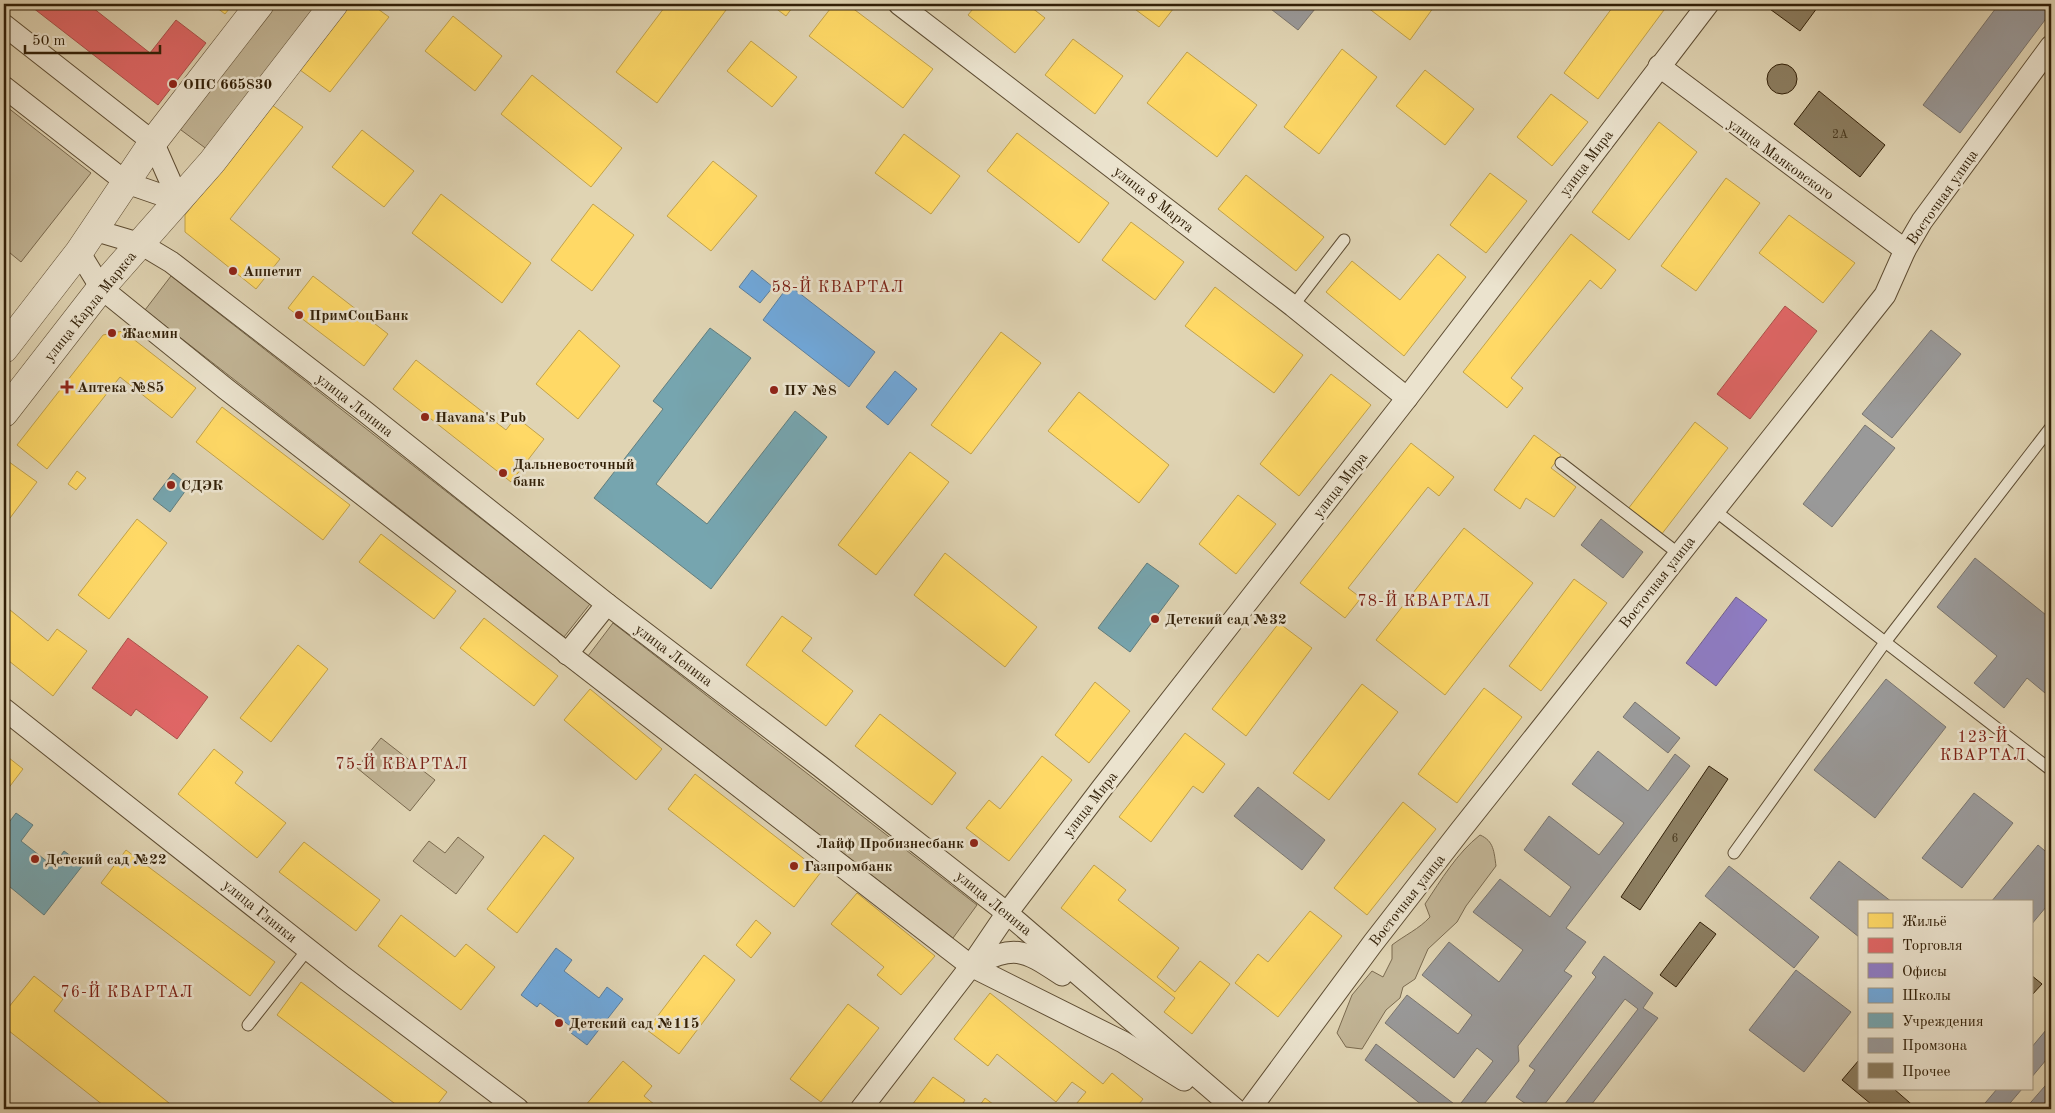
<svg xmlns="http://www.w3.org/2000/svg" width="2055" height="1113" viewBox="0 0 2055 1113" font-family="'Old Standard TT',serif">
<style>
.green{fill:#c2b596;stroke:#7a6a4f}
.homes{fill:#ffd966;stroke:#c2a24a}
.shops{fill:#e06666;stroke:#ac514a}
.offices{fill:#8e7cc3;stroke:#72608b}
.schools{fill:#6fa8dc;stroke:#5d7f9c}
.public{fill:#76a5af;stroke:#627d7d}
.industry{fill:#999;stroke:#7a756e}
.building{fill:#8c7e61;stroke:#322008}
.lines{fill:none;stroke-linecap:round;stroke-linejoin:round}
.service-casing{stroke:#5e4d33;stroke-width:13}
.minor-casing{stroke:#5e4d33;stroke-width:23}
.tertiary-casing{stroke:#5e4d33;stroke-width:29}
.service{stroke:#ebe3ce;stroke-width:11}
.minor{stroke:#ebe3ce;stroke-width:21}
.tertiary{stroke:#ebe3ce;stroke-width:28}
.poi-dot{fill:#8f2418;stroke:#ebe3ce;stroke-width:2}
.labels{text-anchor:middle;stroke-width:5;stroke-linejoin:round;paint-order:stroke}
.number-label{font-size:12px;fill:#48381e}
.poi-label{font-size:15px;font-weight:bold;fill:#322008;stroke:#ebe3ce;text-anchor:start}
.street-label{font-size:15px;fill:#322008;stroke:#ebe3ce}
.neighbourhood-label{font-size:16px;letter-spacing:1px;fill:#7a1f14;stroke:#ebe3ce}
</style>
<rect width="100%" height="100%" fill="#e0d4b3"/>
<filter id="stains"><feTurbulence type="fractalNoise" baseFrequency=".004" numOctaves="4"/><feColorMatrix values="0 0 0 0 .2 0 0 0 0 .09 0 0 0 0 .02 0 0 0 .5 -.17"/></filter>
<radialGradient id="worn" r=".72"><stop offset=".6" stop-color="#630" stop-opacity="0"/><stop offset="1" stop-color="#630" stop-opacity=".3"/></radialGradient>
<g class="green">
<polygon points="272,4 321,4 208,150 177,127"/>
<polygon points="7,107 91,173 21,262 4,248 4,112"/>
<polygon points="171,276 590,604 564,637 145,310"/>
<polygon points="613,623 977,905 953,938 588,656"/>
<polygon points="381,738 435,780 410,811 357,768"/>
<path d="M1480,835C1494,841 1494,852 1496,866L1466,906L1457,922L1428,949L1415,979L1403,987L1400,998L1386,1010L1362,1049L1346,1047L1337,1033L1352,995L1372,971L1383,977L1392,959V945C1405,935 1419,929 1430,917L1425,904C1441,880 1457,853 1480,835Z"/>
<polygon points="458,837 484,857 456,894 413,861 429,841 445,853"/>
</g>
<g class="homes">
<polygon points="212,4 233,4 225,14"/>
<polygon points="351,4 371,4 389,17 330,92 300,70"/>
<polygon points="667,4 718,4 726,10 657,103 616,72"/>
<polygon points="770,4 795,4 786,16"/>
<polygon points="834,4 847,4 933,69 903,108 809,36"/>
<polygon points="977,4 1027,4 1045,18 1015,53 968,15"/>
<polygon points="1128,4 1177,4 1159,27"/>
<polygon points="1363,4 1436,4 1410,40"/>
<polygon points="1615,4 1656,4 1664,10 1598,99 1564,73"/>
<polygon points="453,16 502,56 475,91 425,51"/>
<polygon points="1073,39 1123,76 1095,114 1045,75"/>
<polygon points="751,41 797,77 772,107 727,71"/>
<polygon points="1342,49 1377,77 1319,154 1284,127"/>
<polygon points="1187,52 1257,105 1217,157 1147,103"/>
<polygon points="1425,70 1474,109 1445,145 1396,106"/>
<polygon points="532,75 622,148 591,187 501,114"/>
<polygon points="1551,94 1588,122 1552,166 1517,137"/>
<polygon points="272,105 303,127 230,219 280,259 256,289 185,232 185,215"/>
<polygon points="1659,122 1697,152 1629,240 1592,212"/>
<polygon points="362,130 414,171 384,207 332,167"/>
<polygon points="1017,133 1109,203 1079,243 987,171"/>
<polygon points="904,134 960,176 931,214 875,173"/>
<polygon points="713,161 757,196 711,251 667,216"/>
<polygon points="1490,173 1527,201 1486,253 1450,225"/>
<polygon points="1246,175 1324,237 1296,271 1218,209"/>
<polygon points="1726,178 1760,203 1696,291 1661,266"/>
<polygon points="441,194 531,263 502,303 412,233"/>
<polygon points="593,204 634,235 592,291 551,260"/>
<polygon points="1789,215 1855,263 1823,303 1759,253"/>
<polygon points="1131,222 1184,262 1155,300 1102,260"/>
<polygon points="1571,234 1616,270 1601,289 1590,280 1511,378 1523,388 1507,408 1463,372"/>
<polygon points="1438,254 1466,277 1404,356 1326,292 1352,261 1400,300"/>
<polygon points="313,276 388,334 364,366 288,308"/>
<polygon points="1215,287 1303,355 1274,393 1185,326"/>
<polygon points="579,330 620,366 578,419 536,384"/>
<polygon points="123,331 196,388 172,418 120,377 47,469 17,445 103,335"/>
<polygon points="1001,332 1041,363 971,454 931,425"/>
<polygon points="416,360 506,430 516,417 544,439 511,482 393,389"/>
<polygon points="1331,374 1371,405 1299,496 1260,464"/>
<polygon points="1079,392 1169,465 1139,503 1048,431"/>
<polygon points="222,407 350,505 323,540 196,442"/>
<polygon points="1695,422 1728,448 1661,535 1628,509"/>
<polygon points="1534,435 1561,455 1551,468 1576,487 1554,517 1526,498 1520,509 1494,490"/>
<polygon points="1411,443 1454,477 1439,496 1428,487 1348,588 1361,598 1345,618 1300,583"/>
<polygon points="910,452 949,482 876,575 838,545"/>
<polygon points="5,459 37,482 4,526 4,461"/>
<polygon points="77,471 86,478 76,490 68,484"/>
<polygon points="1238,495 1276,524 1236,574 1199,544"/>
<polygon points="137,519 167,543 109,619 78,595"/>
<polygon points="1464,528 1533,583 1445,695 1376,640"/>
<polygon points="381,534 456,591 434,619 359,562"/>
<polygon points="945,553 1037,627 1005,667 914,595"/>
<polygon points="1574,579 1607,603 1541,691 1509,666"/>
<polygon points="4,605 48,641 57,629 87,651 53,696 4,657"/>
<polygon points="782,616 812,638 802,651 853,691 826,726 746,665"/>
<polygon points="484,618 558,676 534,706 460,648"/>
<polygon points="1279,623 1312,648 1246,736 1212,709"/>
<polygon points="298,645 328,669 271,742 240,718"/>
<polygon points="1095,682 1130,711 1089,763 1055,735"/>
<polygon points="1362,684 1398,712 1329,800 1293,773"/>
<polygon points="1484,688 1522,717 1457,803 1418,774"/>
<polygon points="590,689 662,749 636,780 564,720"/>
<polygon points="880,714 956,773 932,805 855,746"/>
<polygon points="1185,733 1225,764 1203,793 1193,786 1151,842 1119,817"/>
<polygon points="214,749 243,772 235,783 286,823 257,858 178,794"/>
<polygon points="4,754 23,769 4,794"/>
<polygon points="1042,756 1072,780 1009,861 966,828 989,800 1000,809"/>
<polygon points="695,774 821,872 794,907 668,809"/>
<polygon points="1403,802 1436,829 1367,915 1334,888"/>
<polygon points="544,835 574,858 517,933 487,909"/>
<polygon points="304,842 380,900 356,931 279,872"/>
<polygon points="126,850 275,962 250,996 101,883"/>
<polygon points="1094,865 1126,890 1118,900 1179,948 1157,977 1175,992 1200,961 1230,984 1192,1034 1164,1012 1175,998 1061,908"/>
<polygon points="857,893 935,956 901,995 877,975 884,967 831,924"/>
<polygon points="1310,911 1342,936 1278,1017 1235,983 1258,954 1268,962"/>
<polygon points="401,915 455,957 466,944 495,967 461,1010 378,946"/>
<polygon points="756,920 771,933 751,958 736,945"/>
<polygon points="704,955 735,980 679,1054 647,1030"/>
<polygon points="34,976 63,999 54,1011 169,1103 164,1109 108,1109 4,1027 4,1013"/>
<polygon points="301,982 447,1092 434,1109 402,1109 277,1015"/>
<polygon points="990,993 1103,1084 1112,1073 1143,1099 1135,1109 1072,1109 1086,1092 1072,1082 1056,1102 997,1054 988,1066 954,1039"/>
<polygon points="848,1004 879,1028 821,1102 790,1079"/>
<polygon points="623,1061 652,1086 644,1096 660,1109 589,1109 585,1106"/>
<polygon points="933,1077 965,1100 959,1109 909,1109"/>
<polygon points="985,1098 998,1108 996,1109 977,1109"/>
</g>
<g class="shops">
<polygon points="28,4 88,4 150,53 176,20 206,43 158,105"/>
<polygon points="1785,306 1817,331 1750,419 1717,394"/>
<polygon points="128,638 208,697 177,739 136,709 131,716 92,688"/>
</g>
<polygon class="offices" points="1736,597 1767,620 1716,686 1686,663"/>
<g class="schools">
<polygon points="752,270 773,287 760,303 739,287"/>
<polygon points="789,285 875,352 849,387 763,320"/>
<polygon points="895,371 917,389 888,425 866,407"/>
<polygon points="556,948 572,960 564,971 599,998 607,987 623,999 587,1045 571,1033 574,1029 540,1003 537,1007 521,995"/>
</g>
<g class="public">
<polygon points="710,328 751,358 656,484 707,524 795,411 827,437 711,589 594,498 663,409 653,401"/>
<polygon points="173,473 189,486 170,512 153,499"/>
<polygon points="1147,563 1179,586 1130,652 1098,628"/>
<polygon points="16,813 33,825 21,841 53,866 64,851 83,865 44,915 4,882 4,829"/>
</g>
<g class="industry">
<polygon points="1269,4 1319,4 1298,30 1267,6"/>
<polygon points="1999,4 2051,4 2051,12 1960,133 1923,105"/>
<polygon points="1931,330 1961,354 1892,438 1862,414"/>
<polygon points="1865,425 1895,448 1832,527 1803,504"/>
<polygon points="1601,519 1643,552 1623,578 1581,545"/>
<polygon points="1975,558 2051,619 2051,698 2027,678 2004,708 1974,683 1997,656 1937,607"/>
<polygon points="1886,679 1946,727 1875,818 1814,770"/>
<polygon points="1635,702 1680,738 1668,753 1623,717"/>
<polygon points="1598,751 1648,791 1675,754 1690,766 1566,928 1586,942 1564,971 1572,976 1518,1046 1519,1061 1480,1109 1427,1109 1365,1060 1376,1044 1458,1107 1493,1061 1477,1048 1454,1078 1385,1023 1407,995 1458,1034 1472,1015 1422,975 1449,942 1499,982 1523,950 1473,912 1500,879 1550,917 1571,887 1524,850 1549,816 1599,855 1624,823 1572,784"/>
<polygon points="1258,787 1325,840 1302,870 1234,816"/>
<polygon points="1974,793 2013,823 1962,888 1922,858"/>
<polygon points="2038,845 2051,856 2051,901 2031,925 2031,902 1991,902"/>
<polygon points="1839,861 1892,902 1859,902 1859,937 1810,898"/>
<polygon points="1729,866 1819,937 1794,968 1705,896"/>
<polygon points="1604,956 1653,993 1643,1008 1658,1018 1588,1109 1561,1109 1638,1009 1625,999 1541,1109 1533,1109 1516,1097 1535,1070 1529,1066 1596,977 1592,973"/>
<polygon points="1796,970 1851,1012 1804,1072 1749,1030"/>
<polygon points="2051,1024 2051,1054 2031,1078 2031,1048"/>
<polygon points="2051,1079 2051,1109 2025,1109"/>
<polygon points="1997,1089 2022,1089 2005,1109 1980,1109"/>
</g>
<g class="building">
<polygon points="1763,4 1820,4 1800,31"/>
<circle cx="1782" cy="79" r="15"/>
<polygon points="1819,91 1885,145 1860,177 1794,124"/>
<polygon points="1709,766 1728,779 1640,910 1621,897"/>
<polygon points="1700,922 1716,934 1676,987 1660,975"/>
<polygon points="2031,975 2042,984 2031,996"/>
<polygon points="1859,1060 1859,1089 1894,1089 1917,1109 1877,1109 1842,1080"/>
</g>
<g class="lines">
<g class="service-casing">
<g id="service">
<polyline points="1293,306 1344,240"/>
<polyline points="1561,463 1679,554"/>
<polyline points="1714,510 2051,770"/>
<polyline points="1734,853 1886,641 2051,427"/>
<polyline points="248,1025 308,949"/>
</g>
</g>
<g class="minor-casing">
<g id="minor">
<polyline points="899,4 1293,306 1407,398"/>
<polyline points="4,25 153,142 179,201"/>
<polyline points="1659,66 1905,250"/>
<polyline points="4,87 127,183 179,201"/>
<polyline points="94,230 141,244 171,262 363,410 607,604 821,767 1007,913 1235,1109"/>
<polyline points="79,252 101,288 226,389 971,966 1123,1042 1184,1080"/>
<polyline points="567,654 607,604"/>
<polyline points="4,709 343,977 518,1109"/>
<path d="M971,966C1016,945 1021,948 1062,975"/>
<polyline points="861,1109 971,966 1007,913 1102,788 1407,398 1708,4"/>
<polyline points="1250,1109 1373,943 1460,831 1885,295 1905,250 1922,221 2051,46"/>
</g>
</g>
<g class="tertiary-casing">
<g id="tertiary">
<polyline points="4,349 79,252 153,142 260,4"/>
<polyline points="4,413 101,288 212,162 334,4"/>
</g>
</g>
<use href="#service" class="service"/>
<use href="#minor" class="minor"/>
<use href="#tertiary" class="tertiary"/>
</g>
<g class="poi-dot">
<circle cx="173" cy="84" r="5"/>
<circle cx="233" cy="271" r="5"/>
<circle cx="299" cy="315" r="5"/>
<circle cx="112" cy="333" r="5"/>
<path d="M64.5 379.5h5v5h5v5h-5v5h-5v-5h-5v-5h5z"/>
<circle cx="774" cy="390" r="5"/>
<circle cx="425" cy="417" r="5"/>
<circle cx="503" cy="473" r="5"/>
<circle cx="171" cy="485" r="5"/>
<circle cx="1155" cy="619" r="5"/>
<circle cx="974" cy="843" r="5"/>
<circle cx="35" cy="859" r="5"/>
<circle cx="794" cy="866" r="5"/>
<circle cx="559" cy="1023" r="5"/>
</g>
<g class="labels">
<g class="number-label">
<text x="1840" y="138">2А</text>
<text x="1675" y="842">6</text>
</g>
<g class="poi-label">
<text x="183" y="89">ОПС 665830</text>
<text x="243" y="276">Аппетит</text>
<text x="309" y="320">ПримСоцБанк</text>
<text x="122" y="338">Жасмин</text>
<text x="77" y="392">Аптека №85</text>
<text x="784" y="395">ПУ №8</text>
<text x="435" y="422">Havana's Pub</text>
<text x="513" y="469">Дальневосточный<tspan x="513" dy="17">банк</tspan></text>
<text x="181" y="490">СДЭК</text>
<text x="1165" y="624">Детский сад №32</text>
<text x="964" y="848" text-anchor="end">Лайф Пробизнесбанк</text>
<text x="45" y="864">Детский сад №22</text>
<text x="804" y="871">Газпромбанк</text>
<text x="569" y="1028">Детский сад №115</text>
</g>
<g class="street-label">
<text transform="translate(1781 159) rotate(36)" y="5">улица Маяковского</text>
<text transform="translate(1586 163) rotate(-53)" y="5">улица Мира</text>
<text transform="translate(1942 197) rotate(-55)" y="5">Восточная улица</text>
<text transform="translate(1154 199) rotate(38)" y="5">улица 8 Марта</text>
<text transform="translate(90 306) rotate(-51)" y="5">улица Карла Маркса</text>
<text transform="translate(355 405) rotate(38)" y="5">улица Ленина</text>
<text transform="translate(1340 485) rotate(-52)" y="5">улица Мира</text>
<text transform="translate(1657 582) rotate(-52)" y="5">Восточная улица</text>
<text transform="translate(674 655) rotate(37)" y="5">улица Ленина</text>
<text transform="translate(1090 804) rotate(-52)" y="5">улица Мира</text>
<text transform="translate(1407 900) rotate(-52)" y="5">Восточная улица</text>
<text transform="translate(994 903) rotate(39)" y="5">улица Ленина</text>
<text transform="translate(260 911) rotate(39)" y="5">улица Глинки</text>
</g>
<g class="neighbourhood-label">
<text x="838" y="292">58-Й КВАРТАЛ</text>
<text x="1424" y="606">78-Й КВАРТАЛ</text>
<text x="1983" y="742">123-Й<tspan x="1983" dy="18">КВАРТАЛ</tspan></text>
<text x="402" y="769">75-Й КВАРТАЛ</text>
<text x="127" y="997">76-Й КВАРТАЛ</text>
</g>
</g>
<rect width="2055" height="1113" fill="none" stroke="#e0d4b3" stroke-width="20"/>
<rect x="5" y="5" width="2045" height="1103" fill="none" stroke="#322008" stroke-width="2.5"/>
<rect x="10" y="10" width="2035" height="1093" fill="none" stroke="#322008"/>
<rect x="1858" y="900" width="175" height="190" fill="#ebe3ce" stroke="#a1957f"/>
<rect x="1868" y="913" width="25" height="15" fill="#ffd966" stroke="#a1957f"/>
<text x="1902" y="926" font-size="15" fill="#322008">Жильё</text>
<rect x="1868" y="938" width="25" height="15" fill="#e06666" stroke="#a1957f"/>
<text x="1902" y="950" font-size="15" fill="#322008">Торговля</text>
<rect x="1868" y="963" width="25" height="15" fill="#8e7cc3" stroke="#a1957f"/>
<text x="1902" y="976" font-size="15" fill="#322008">Офисы</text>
<rect x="1868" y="988" width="25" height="15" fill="#6fa8dc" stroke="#a1957f"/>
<text x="1902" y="1000" font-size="15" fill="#322008">Школы</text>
<rect x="1868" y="1013" width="25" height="15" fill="#76a5af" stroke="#a1957f"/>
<text x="1902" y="1026" font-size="15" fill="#322008">Учреждения</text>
<rect x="1868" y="1038" width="25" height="15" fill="#999999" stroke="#a1957f"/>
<text x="1902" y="1050" font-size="15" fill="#322008">Промзона</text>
<rect x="1868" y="1063" width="25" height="15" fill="#8c7e61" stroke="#a1957f"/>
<text x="1902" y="1076" font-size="15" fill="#322008">Прочее</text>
<path d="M25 45v8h135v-8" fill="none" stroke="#322008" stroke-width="2.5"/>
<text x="32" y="45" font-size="15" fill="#322008" stroke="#ebe3ce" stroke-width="4" paint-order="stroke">50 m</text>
<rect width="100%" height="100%" filter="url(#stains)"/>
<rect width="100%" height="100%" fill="url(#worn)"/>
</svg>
